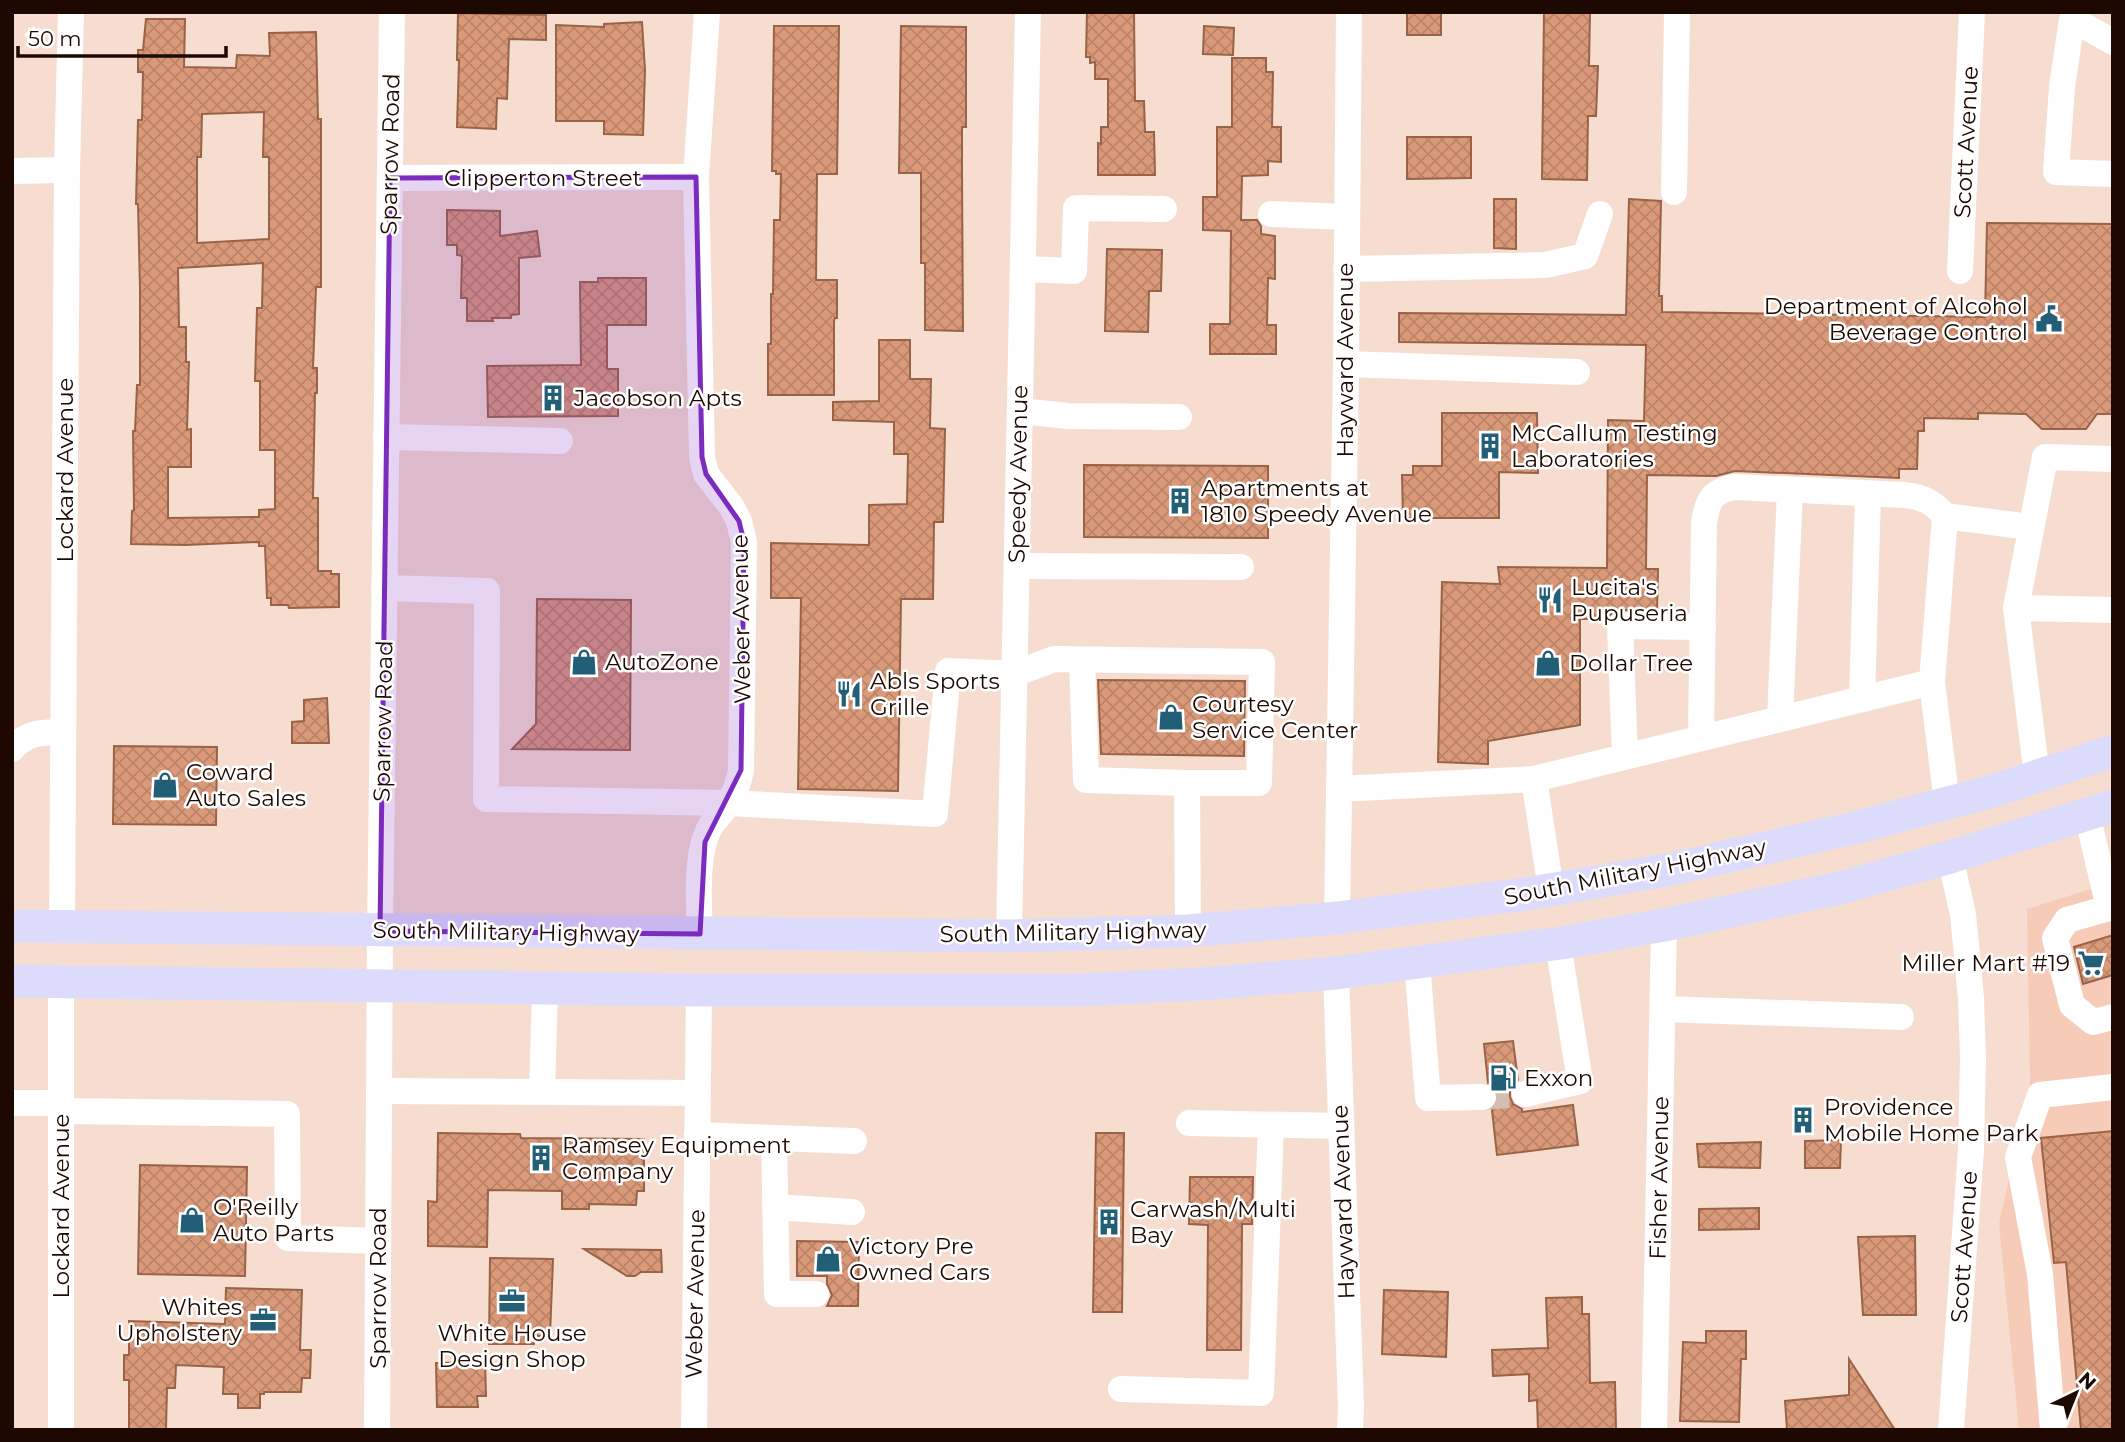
<svg xmlns="http://www.w3.org/2000/svg" width="2125" height="1442" viewBox="0 0 2125 1442" font-family="Montserrat,sans-serif">
<style>
.built{fill:#f6ccb8}
.building{fill:url(#building-cross-hatch);stroke:#9a6347;stroke-width:2;fill-rule:evenodd}
.lines{fill:none;stroke-linecap:round;stroke-linejoin:round}
.minor-tunnel{stroke:#d5bdb1;stroke-width:26;stroke-dasharray:26 13;stroke-linecap:butt}
.minor{stroke:#fff;stroke-width:26}
.major{stroke:#dddbfc;stroke-width:33}
.marked{fill:#7b2cbf;fill-opacity:0.2;stroke:#7b2cbf;stroke-width:5;stroke-linejoin:round}
.labels{text-anchor:middle;stroke-width:5;stroke-linejoin:round;paint-order:stroke}
.street-label{font-size:23px;fill:#1d0901;stroke:#fff}
.poi-label{font-size:23px;fill:#1d0901;stroke:#fff;text-anchor:start}
</style>
<defs>
<pattern id="building-cross-hatch" width="8" height="8" patternUnits="userSpaceOnUse" patternTransform="scale(1.75)"><rect width="8" height="8" fill="#da9a7a"/><path d="M0 0l8 8M0 8l8-8" fill="none" stroke="#bb8368"/></pattern>
</defs>
<rect width="100%" height="100%" fill="#f6ddd0"/>
<polygon class="built" points="2113,882 2113,1430 2019,1430 1999,1224 2030,1083 2027,909"/>
<g class="building">
<polygon points="1087,12 1134,12 1135,101 1144,101 1145,132 1154,132 1155,175 1098,175 1098,143 1101,144 1101,127 1108,127 1108,79 1095,79 1095,62 1090,63 1090,57 1086,57"/>
<rect x="1407" y="12" width="34" height="23"/>
<polygon points="1544,12 1590,12 1589,66 1598,66 1596,116 1588,116 1587,180 1542,179"/>
<polygon points="458,13 546,15 546,40 509,39 507,99 497,98 496,129 457,127 459,60 457,60"/>
<path d="M146,19H185L184,67L236,68L237,55L270,56L269,33L316,32L318,119H321V287H316L313,368H317V393H315L313,498H318V571H331V574H339V607L289,608L288,605H271V598H267L265,546H259V542L185,545L131,544L132,511L134,510L133,431H135L137,385H140V289L138,204H136L138,120H142L143,72H138V50H143ZM264,112L263,157H269V239L197,243V157H201L202,114ZM263,263L262,308H257L255,381H260V450H275V509L259,510V517L168,518V467H191V429L187,430L189,362H186V327H179L178,268Z"/>
<polygon points="642,22 645,70 643,135 604,134 604,121 556,121 556,25 604,27 604,24"/>
<polygon points="774,26 839,26 837,174 817,174 816,280 837,280 837,318 835,318 834,321 834,395 768,395 768,344 771,344 771,294 773,294 774,220 780,220 781,174 776,174 776,171 772,171"/>
<polygon points="901,26 966,27 966,127 962,127 962,173 963,331 925,330 925,263 921,263 921,173 899,173"/>
<polygon points="1204,26 1234,28 1233,55 1203,54"/>
<polygon points="1232,58 1266,58 1266,72 1273,72 1272,127 1281,127 1281,162 1268,161 1268,175 1242,176 1241,220 1257,220 1261,226 1261,234 1275,236 1275,279 1268,278 1267,325 1276,325 1276,354 1210,354 1210,324 1230,324 1231,231 1203,230 1203,197 1217,197 1217,127 1232,127"/>
<polygon points="1407,137 1471,137 1471,178 1407,179"/>
<polygon points="1494,199 1516,199 1516,249 1494,248"/>
<polygon points="1629,199 1661,201 1659,296 1662,296 1662,312 1985,317 1987,223 2113,224 2113,414 2097,414 2086,429 2042,429 2026,414 1978,413 1978,419 1924,418 1924,431 1918,431 1917,469 1899,469 1899,478 1735,471 1716,476 1647,475 1646,569 1658,569 1657,611 1620,610 1612,613 1606,619 1580,619 1580,725 1488,741 1488,764 1438,762 1442,582 1500,584 1498,567 1607,568 1608,420 1644,421 1646,345 1399,342 1399,313 1626,315"/>
<polygon points="447,210 500,211 500,236 537,231 540,256 519,258 519,314 511,315 511,318 492,318 493,321 467,321 467,298 461,298 462,256 457,255 457,245 447,245"/>
<polygon points="1107,249 1162,250 1161,291 1149,291 1148,332 1105,331"/>
<polygon points="598,278 646,278 646,325 607,325 607,369 618,369 618,416 488,417 487,366 581,365 580,282 598,282"/>
<polygon points="879,340 910,340 910,379 931,379 930,428 945,429 943,522 934,522 933,599 901,599 898,791 798,789 801,598 771,598 771,543 869,545 869,505 907,504 908,454 894,454 894,422 833,420 833,402 879,401"/>
<polygon points="1442,413 1537,413 1538,473 1499,472 1499,518 1403,518 1402,475 1413,475 1413,466 1442,466"/>
<polygon points="1084,465 1268,466 1268,538 1084,537"/>
<polygon points="537,599 631,600 630,750 512,749 536,724"/>
<polygon points="1098,680 1245,681 1244,756 1101,754"/>
<polygon points="327,698 329,743 292,743 292,722 304,721 304,700"/>
<polygon points="114,746 217,747 216,825 113,824"/>
<polygon points="2113,935 2113,975 2083,984 2074,947"/>
<polygon points="1513,1041 1518,1080 1510,1090 1510,1097 1513,1104 1522,1109 1522,1112 1573,1105 1578,1145 1497,1155 1492,1110 1497,1104 1499,1096 1496,1088 1488,1083 1484,1044"/>
<polygon points="2113,1131 2113,1430 2081,1430 2066,1262 2054,1263 2041,1138"/>
<polygon points="438,1133 520,1134 521,1138 644,1139 644,1191 637,1191 636,1205 589,1204 589,1209 562,1209 562,1191 488,1190 487,1247 428,1246 428,1201 437,1202"/>
<polygon points="1096,1133 1124,1133 1122,1312 1093,1312"/>
<polygon points="1841,1140 1840,1168 1805,1168 1805,1141"/>
<polygon points="1761,1142 1760,1168 1699,1167 1697,1144"/>
<polygon points="140,1165 247,1167 245,1276 138,1274"/>
<polygon points="1190,1177 1253,1177 1252,1224 1242,1224 1241,1350 1207,1350 1208,1225 1189,1224"/>
<polygon points="1759,1208 1759,1229 1699,1230 1699,1209"/>
<polygon points="1915,1236 1916,1315 1863,1315 1858,1237"/>
<polygon points="797,1241 859,1242 858,1306 827,1306 832,1295 827,1284 827,1276 797,1276"/>
<polygon points="584,1249 661,1250 662,1272 641,1272 635,1276 627,1276"/>
<polygon points="490,1258 553,1259 550,1336 534,1336 534,1344 489,1344"/>
<polygon points="226,1288 302,1290 300,1350 311,1350 310,1378 302,1378 301,1392 264,1392 264,1394 260,1394 260,1408 238,1408 238,1394 223,1394 224,1367 176,1365 175,1388 167,1388 166,1430 129,1430 129,1380 124,1380 124,1355 129,1355 129,1321 225,1324"/>
<polygon points="1384,1290 1448,1292 1446,1357 1382,1354"/>
<polygon points="1582,1297 1582,1314 1589,1314 1590,1383 1615,1382 1616,1430 1538,1430 1537,1400 1529,1401 1529,1374 1493,1376 1492,1350 1548,1348 1546,1298"/>
<polygon points="1706,1331 1746,1331 1746,1359 1741,1359 1739,1422 1680,1421 1683,1342 1706,1343"/>
<polygon points="1849,1359 1895,1430 1787,1430 1785,1401 1849,1395"/>
<polygon points="485,1362 486,1396 477,1396 478,1407 437,1407 436,1363"/>
</g>
<g class="lines">
<polyline class="minor-tunnel" points="1483,1097 1525,1094"/>
<g class="minor">
<polyline points="2113,42 2072,19 2062,87 2056,172 2113,174"/>
<polyline points="12,171 67,170"/>
<polyline points="390,178 696,177"/>
<polyline points="1674,192 1677,12"/>
<polyline points="1271,214 1347,217"/>
<polyline points="1023,269 1074,271 1076,208 1164,209"/>
<polyline points="1346,269 1546,265 1585,256 1600,214"/>
<polyline points="1960,271 1972,12"/>
<polyline points="1346,364 1577,372"/>
<polyline points="1020,411 1068,416 1179,417"/>
<polyline points="386,437 560,441"/>
<polyline points="1017,566 1241,567"/>
<polyline points="384,588 487,591 486,799 729,803 935,814 948,671 1014,674 1054,659 1262,662 1259,783 1187,783 1188,931"/>
<polyline points="2016,608 2113,610"/>
<polyline points="1082,660 1086,780 1187,783"/>
<polyline points="1932,682 1947,803"/>
<polyline points="1862,699 1868,494"/>
<polyline points="1780,719 1790,490"/>
<path d="M1701,738L1704,523C1708,500 1711,492 1734,487L1905,495C1923,497 1933,502 1945,516"/>
<path d="M12,749C26,732 43,732 63,732"/>
<polyline points="1625,756 1620,626 1703,627"/>
<polyline points="2037,776 2016,608 2045,457 2113,459"/>
<polyline points="1534,779 1551,890"/>
<polyline points="1339,789 1534,779 1932,682 1945,516 2030,527"/>
<polyline points="2087,814 2109,908 2067,920 2055,938 2072,1005 2093,1022 2113,1017"/>
<polyline points="1950,857 1963,914 1971,998 1973,1058 1971,1149 1951,1430"/>
<polyline points="1337,918 1346,364 1349,12"/>
<polyline points="62,927 67,170 71,12"/>
<path d="M700,934C699,903 695,854 710,827C715,819 722,813 727,805C735,795 738,783 741,770L744,542L739,521L731,506L706,474L702,457L696,177L707,12"/>
<polyline points="1009,936 1028,12"/>
<polyline points="1417,963 1428,1098 1483,1097"/>
<polyline points="1336,973 1351,1407 1350,1430"/>
<polyline points="1663,1009 1901,1017"/>
<polyline points="379,1091 698,1093"/>
<polyline points="542,1092 545,987"/>
<polyline points="1525,1094 1580,1081 1558,944"/>
<polyline points="12,1103 61,1103"/>
<polyline points="61,1111 287,1114 288,1238 378,1241"/>
<polyline points="1189,1123 1341,1126"/>
<polyline points="697,1135 854,1141"/>
<polyline points="774,1138 777,1294 816,1294"/>
<polyline points="775,1207 852,1212"/>
<polyline points="1121,1389 1261,1393 1271,1125"/>
<polyline points="61,1430 61,982"/>
<polyline points="377,1430 380,931 392,12"/>
<polyline points="694,1430 699,990"/>
<polyline points="1654,1430 1664,925"/>
<polyline points="2053,1430 2040,1274 2018,1157 2040,1095 2113,1087"/>
</g>
<g class="major">
<polyline points="12,926 1009,936 1188,931 1337,918 1526,894 1667,870 1854,828 1993,791 2113,751"/>
<polyline points="12,981 699,990 1077,990 1201,984 1336,973 1561,943 1664,925 1840,888 1950,857 2113,806"/>
</g>
</g>
<path class="marked" d="M696,177L702,457L706,474L739,521L744,542L741,770L705,842L700,934L380,931L390,178Z"/>
<defs>
<g id="civic-bare" transform="scale(2.1)"><path d="M-.6-6.5H3V-4.5H.6V-3L4-1V1h2V6H-6V1h2V-1L-.6-3ZM-1.2 2.5V6h2.4V2.5Z" fill="#225e76" stroke="#fff" stroke-width="2.5" paint-order="stroke"/></g>
<g id="building-bare" transform="scale(2.1)"><path d="M-4-6H4V6H1V3H-1V6H-4ZM-2.5-4.3h1.7v1.8h-1.7ZM.8-4.3h1.7v1.8H.8ZM-2.5-1h1.7V.8h-1.7ZM.8-1h1.7V.8H.8Z" fill="#225e76" stroke="#fff" stroke-width="2.5" paint-order="stroke"/></g>
<g id="restaurant-bare" transform="scale(2.1)"><path d="M-5-6h1v4h1v-4h1v4h1v-4h1v5L-1.5 .5V6h-2V.5L-5-1ZM5-6V6H3V1.5H1.5Q1.5-4 5-6Z" fill="#225e76" stroke="#fff" stroke-width="2.5" paint-order="stroke"/></g>
<g id="shop-bare" transform="scale(2.1)"><path d="M-5-2.5h2.3a2.7 3.5 0 0 1 5.4 0H5L5.5 6h-11ZM-1.5-2.5h3a1.5 2.3 0 0 0-3 0Z" fill="#225e76" stroke="#fff" stroke-width="2.5" paint-order="stroke"/></g>
<g id="supermarket-bare" transform="scale(2.1)"><path d="M-6-5.5h2.5l.6 2H6L4.5 2H-2.5L-4.4-4H-6ZM-1.5 3.2a1.3 1.3 0 1 0 .1 0ZM3 3.2a1.3 1.3 0 1 0 .1 0Z" fill="#225e76" stroke="#fff" stroke-width="2.5" paint-order="stroke"/></g>
<g id="fuel-bare" transform="scale(2.1)"><path d="M-5.5-6h7V0h2V4h1.3V-2.5L3-4.5l.8-.8L6-3V5H2.5V1h-1V6h-7ZM-4.2-4.7v3.2H.2V-4.7Z" fill="#225e76" stroke="#fff" stroke-width="2.5" paint-order="stroke"/></g>
<g id="office-bare" transform="scale(2.1)"><path d="M-6-3h4V-5.5h4V-3h4V5H-6ZM-1-4.5V-3h2v-1.5ZM-6 0V1H6V0Z" fill="#225e76" stroke="#fff" stroke-width="2.5" paint-order="stroke"/></g>
</defs>
<g fill-rule="evenodd">
<use href="#civic-bare" x="2049" y="319"/>
<use href="#building-bare" x="553" y="398"/>
<use href="#building-bare" x="1490" y="446"/>
<use href="#building-bare" x="1180" y="501"/>
<use href="#restaurant-bare" x="1550" y="600"/>
<use href="#shop-bare" x="584" y="662"/>
<use href="#shop-bare" x="1548" y="663"/>
<use href="#restaurant-bare" x="849" y="694"/>
<use href="#shop-bare" x="1171" y="717"/>
<use href="#shop-bare" x="165" y="785"/>
<use href="#supermarket-bare" x="2091" y="963"/>
<use href="#fuel-bare" x="1503" y="1078"/>
<use href="#building-bare" x="1803" y="1120"/>
<use href="#building-bare" x="541" y="1158"/>
<use href="#shop-bare" x="192" y="1220"/>
<use href="#building-bare" x="1109" y="1222"/>
<use href="#shop-bare" x="828" y="1259"/>
<use href="#office-bare" x="512" y="1301"/>
<use href="#office-bare" x="263" y="1320"/>
</g>
<g class="labels">
<g class="street-label">
<text transform="translate(1966 142) rotate(-87)" y="8">Scott Avenue</text>
<text transform="translate(390 154) rotate(-89)" y="8">Sparrow Road</text>
<text x="543" y="186">Clipperton Street</text>
<text transform="translate(1345 360) rotate(-90)" y="8">Hayward Avenue</text>
<text transform="translate(65 470) rotate(-90)" y="8">Lockard Avenue</text>
<text transform="translate(1018 474) rotate(-89)" y="8">Speedy Avenue</text>
<text transform="translate(741 619) rotate(-91)" y="8">Weber Avenue</text>
<text transform="translate(383 721) rotate(-89)" y="8">Sparrow Road</text>
<text transform="translate(1635 872) rotate(-11)" y="8">South Military Highway</text>
<text transform="translate(506 932) rotate(1)" y="8">South Military Highway</text>
<text transform="translate(1073 932) rotate(-1)" y="8">South Military Highway</text>
<text transform="translate(1659 1178) rotate(-89)" y="8">Fisher Avenue</text>
<text transform="translate(1343 1202) rotate(-92)" y="8">Hayward Avenue</text>
<text transform="translate(61 1206) rotate(-90)" y="8">Lockard Avenue</text>
<text transform="translate(1964 1247) rotate(-86)" y="8">Scott Avenue</text>
<text transform="translate(378 1288) rotate(-90)" y="8">Sparrow Road</text>
<text transform="translate(695 1294) rotate(-89)" y="8">Weber Avenue</text>
</g>
<g class="poi-label">
<text x="2028" y="314" text-anchor="end">Department of Alcohol<tspan x="2028" dy="26">Beverage Control</tspan></text>
<text x="574" y="406">Jacobson Apts</text>
<text x="1511" y="441">McCallum Testing<tspan x="1511" dy="26">Laboratories</tspan></text>
<text x="1201" y="496">Apartments at<tspan x="1201" dy="26">1810 Speedy Avenue</tspan></text>
<text x="1571" y="595">Lucita's<tspan x="1571" dy="26">Pupuseria</tspan></text>
<text x="605" y="670">AutoZone</text>
<text x="1569" y="671">Dollar Tree</text>
<text x="870" y="689">Abls Sports<tspan x="870" dy="26">Grille</tspan></text>
<text x="1192" y="712">Courtesy<tspan x="1192" dy="26">Service Center</tspan></text>
<text x="186" y="780">Coward<tspan x="186" dy="26">Auto Sales</tspan></text>
<text x="2070" y="971" text-anchor="end">Miller Mart #19</text>
<text x="1524" y="1086">Exxon</text>
<text x="1824" y="1115">Providence<tspan x="1824" dy="26">Mobile Home Park</tspan></text>
<text x="562" y="1153">Ramsey Equipment<tspan x="562" dy="26">Company</tspan></text>
<text x="213" y="1215">O'Reilly<tspan x="213" dy="26">Auto Parts</tspan></text>
<text x="1130" y="1217">Carwash/Multi<tspan x="1130" dy="26">Bay</tspan></text>
<text x="849" y="1254">Victory Pre<tspan x="849" dy="26">Owned Cars</tspan></text>
<text x="242" y="1315" text-anchor="end">Whites<tspan x="242" dy="26">Upholstery</tspan></text>
<text x="512" y="1341" text-anchor="middle">White House<tspan x="512" dy="26">Design Shop</tspan></text>
</g>
</g>
<rect width="2125" height="1442" fill="none" stroke="#1d0901" stroke-width="28"/>
<g transform="translate(2076 1393) rotate(43)" stroke="#ffffff" stroke-width="5" paint-order="stroke">
<path d="M0-5L12 26L0 18L-12 26Z" fill="#1d0901"/>
<text y="-10" font-size="19" font-weight="bold" text-anchor="middle" fill="#1d0901">N</text>
</g>
<path d="M18 46v10h208v-10" fill="none" stroke="#1d0901" stroke-width="3.5"/>
<text x="28" y="46" font-size="21" fill="#1d0901" stroke="#ffffff" stroke-width="5" paint-order="stroke">50 m</text>
</svg>
